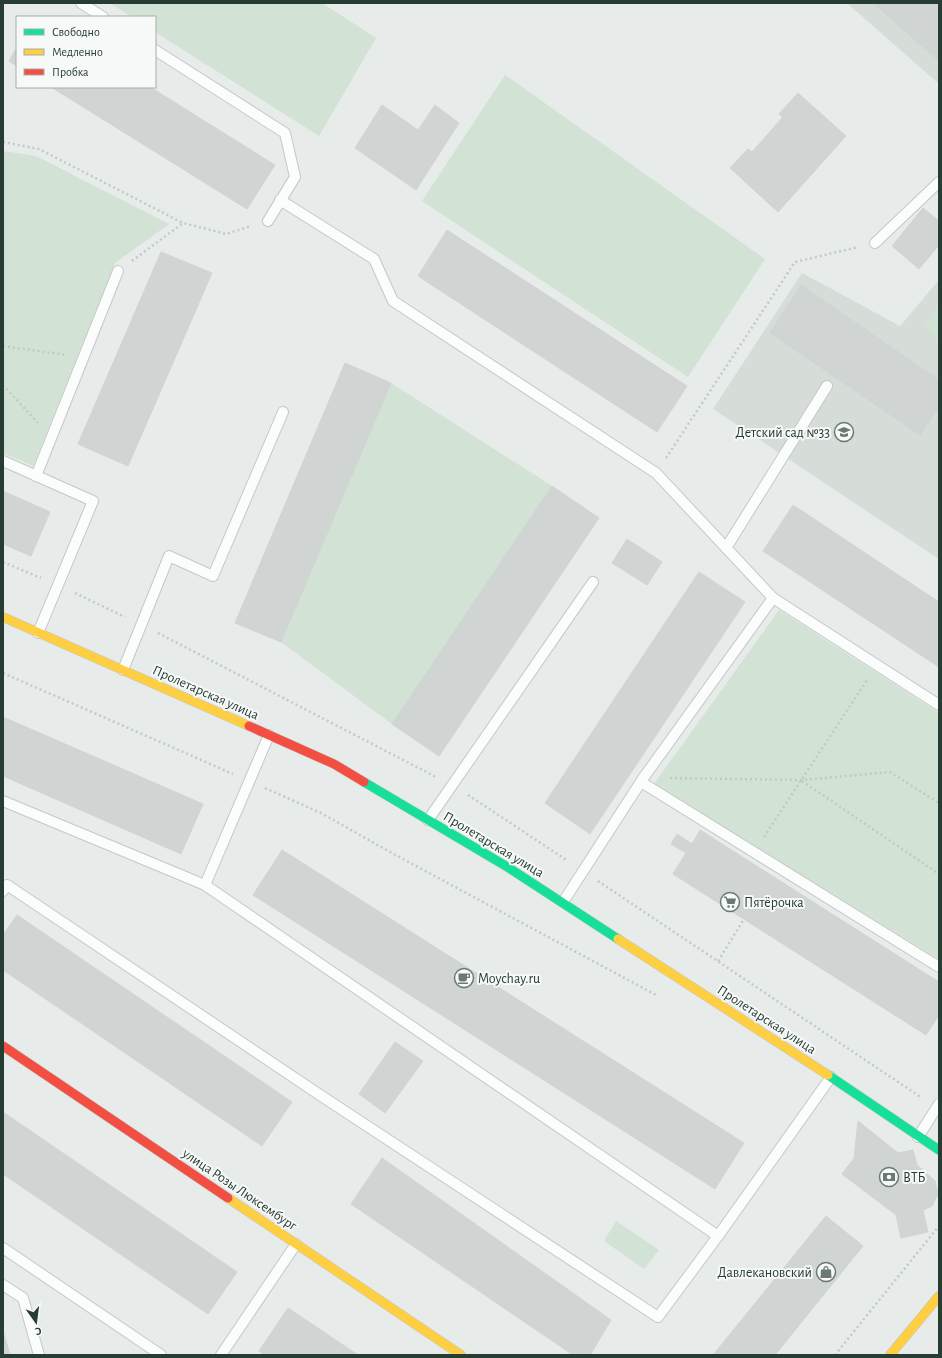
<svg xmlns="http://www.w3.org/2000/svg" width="942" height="1358" viewBox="0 0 942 1358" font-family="'Alegreya Sans',sans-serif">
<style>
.built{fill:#d6dcd8}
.green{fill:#d2e2d5}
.building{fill:#d0d4d2;stroke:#d0d4d2}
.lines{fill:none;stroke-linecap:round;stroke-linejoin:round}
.lane-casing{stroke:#c4c8c6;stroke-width:12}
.fast-casing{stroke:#c3c8c6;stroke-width:10}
.slow-casing{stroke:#c3c8c6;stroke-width:10}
.jam-casing{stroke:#c3c8c6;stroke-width:10}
.path{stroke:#c3cac6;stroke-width:2.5;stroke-dasharray:2 3;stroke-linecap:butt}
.lane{stroke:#fbfcfc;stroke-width:10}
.fast{stroke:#16e098;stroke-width:9}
.slow{stroke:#ffcf43;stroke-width:9}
.jam{stroke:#f24e42;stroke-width:9}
.labels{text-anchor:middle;stroke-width:4;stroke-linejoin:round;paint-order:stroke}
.poi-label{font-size:14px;fill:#263d34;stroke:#f6f9f7;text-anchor:start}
.street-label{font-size:14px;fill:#263d34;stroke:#f6f9f7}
</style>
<rect width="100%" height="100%" fill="#e7ebe9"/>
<g class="built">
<polygon points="847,3 939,3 939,84"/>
<polygon points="802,273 900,326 939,280 939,559 713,409"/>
</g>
<g class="green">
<polygon points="110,3 322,3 376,38 319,136 155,32 155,17 132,17"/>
<polygon points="505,75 765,259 688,377 422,201"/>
<polygon points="3,151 36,156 169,224 115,263 33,466 3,453"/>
<polygon points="939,308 939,339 924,326"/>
<polygon points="391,383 552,486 392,724 281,642"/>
<polygon points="779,610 939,713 939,959 654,784"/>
<polygon points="616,1221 659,1250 644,1269 604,1241"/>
</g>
<g class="building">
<polygon points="873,3 939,3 939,61"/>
<polygon points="17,47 17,66 9,61"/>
<polygon points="51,87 150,87 275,165 247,209"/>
<polygon points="798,93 846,136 778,212 730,168 748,149 752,152 783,117 779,114"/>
<polygon points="382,105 418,130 435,105 459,123 416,190 355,148"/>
<polygon points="923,208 939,221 939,245 919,269 892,246"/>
<polygon points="447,230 687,386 657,432 418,276"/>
<polygon points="161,252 212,273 128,466 78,444"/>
<polygon points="801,285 939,380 939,407 920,435 770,333"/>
<polygon points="345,363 391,383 281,642 235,623"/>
<polygon points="552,486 599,518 439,756 392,724"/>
<polygon points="3,491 50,512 31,556 3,544"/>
<polygon points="793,505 939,602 939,667 763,551"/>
<polygon points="627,539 662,562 647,585 612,563"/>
<polygon points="699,572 745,602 590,834 545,803"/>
<polygon points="3,717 203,804 181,854 3,776"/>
<polygon points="700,830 939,982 939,1015 926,1035 673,874 686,853 671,844 677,834 692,844"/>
<polygon points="282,850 744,1143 715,1189 253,895"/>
<polygon points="17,915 292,1102 262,1146 3,970 3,935"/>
<polygon points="395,1042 423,1061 385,1113 359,1094"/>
<polygon points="3,1112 237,1272 208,1314 3,1174"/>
<polygon points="858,1121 898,1153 913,1150 917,1165 935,1181 938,1194 932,1206 923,1210 928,1232 901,1238 896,1215 842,1174 854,1158"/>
<polygon points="382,1158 611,1320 590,1355 573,1355 351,1204"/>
<polygon points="826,1216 863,1246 775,1355 713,1355"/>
<polygon points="288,1308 358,1355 265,1355 259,1351"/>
<polygon points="3,1330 10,1355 3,1355"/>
</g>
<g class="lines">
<g class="lane-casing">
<g id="lane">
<polyline points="81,3 103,17"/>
<polyline points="155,50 285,133 295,177 268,221"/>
<polyline points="280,200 374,259 393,301 656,473 773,598 939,705"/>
<polyline points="875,243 939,182"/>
<polyline points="3,461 93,501 38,633"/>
<polyline points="36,476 118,271"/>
<polyline points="726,548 827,386"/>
<polyline points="123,670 169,556 213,576 283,412"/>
<polyline points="641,782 939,967"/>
<polyline points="3,801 205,885 718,1236 831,1077"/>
<polyline points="428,820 593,582"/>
<polyline points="205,885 269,735"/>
<polyline points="3,891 7,885 326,1099 658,1317 718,1236"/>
<polyline points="563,902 644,777 773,598"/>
<polyline points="918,1137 939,1104"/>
<polyline points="3,1248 161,1355"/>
<polyline points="3,1285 23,1298 39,1355"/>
<polyline points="221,1355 296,1244"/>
</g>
</g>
<g class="fast-casing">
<g id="fast">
<polyline points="364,782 509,868 618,939"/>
<polyline points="828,1075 939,1150"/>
</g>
</g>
<g class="slow-casing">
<g id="slow">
<polyline points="3,617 249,726"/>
<polyline points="618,939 828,1075"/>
<polyline points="228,1198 461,1355"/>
<polyline points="890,1355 939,1296"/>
</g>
</g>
<g class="jam-casing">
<g id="jam">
<polyline points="249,726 334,764 364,782"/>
<polyline points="3,1046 228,1198"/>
</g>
</g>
<g class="path">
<polyline points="3,142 39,149 183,223 226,234 251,226"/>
<polyline points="132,261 183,223"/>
<polyline points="3,346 66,355"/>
<polyline points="3,385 38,423"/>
<polyline points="666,458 795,262 858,247"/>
<polyline points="3,562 41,578"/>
<polyline points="75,593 125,617"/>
<polyline points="158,633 436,777"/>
<polyline points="3,673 233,774"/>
<polyline points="670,778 802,780 890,772 939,803"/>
<polyline points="802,781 939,874"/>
<polyline points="265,788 321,813 390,852 658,996"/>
<polyline points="468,795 568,861"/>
<polyline points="764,837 867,680"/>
<polyline points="598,881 922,1098"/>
<polyline points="718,961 744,919"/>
<polyline points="835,1355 939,1226"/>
</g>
<use href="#lane" class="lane"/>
<use href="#fast" class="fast"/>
<use href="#slow" class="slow"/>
<use href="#jam" class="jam"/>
</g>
<defs>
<g id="school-ring" transform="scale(1)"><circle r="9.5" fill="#f6f9f7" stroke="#6a7a73" stroke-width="1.5"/><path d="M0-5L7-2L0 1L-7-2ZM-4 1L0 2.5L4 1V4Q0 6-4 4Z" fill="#6a7a73"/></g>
<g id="supermarket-ring" transform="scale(1)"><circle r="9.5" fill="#f6f9f7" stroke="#6a7a73" stroke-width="1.5"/><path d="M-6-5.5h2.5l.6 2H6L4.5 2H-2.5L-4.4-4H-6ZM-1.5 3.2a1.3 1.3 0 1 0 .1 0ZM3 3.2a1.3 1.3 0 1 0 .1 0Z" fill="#6a7a73"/></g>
<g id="cafe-ring" transform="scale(1)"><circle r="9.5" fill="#f6f9f7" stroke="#6a7a73" stroke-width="1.5"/><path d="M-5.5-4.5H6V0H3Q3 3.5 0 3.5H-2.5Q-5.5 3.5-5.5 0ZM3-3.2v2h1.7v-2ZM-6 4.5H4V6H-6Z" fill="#6a7a73"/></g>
<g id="bank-ring" transform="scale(1)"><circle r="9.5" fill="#f6f9f7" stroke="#6a7a73" stroke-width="1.5"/><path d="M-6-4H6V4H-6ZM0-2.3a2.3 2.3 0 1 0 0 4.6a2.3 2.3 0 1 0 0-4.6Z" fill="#6a7a73"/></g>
<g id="shop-ring" transform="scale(1)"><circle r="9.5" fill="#f6f9f7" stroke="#6a7a73" stroke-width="1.5"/><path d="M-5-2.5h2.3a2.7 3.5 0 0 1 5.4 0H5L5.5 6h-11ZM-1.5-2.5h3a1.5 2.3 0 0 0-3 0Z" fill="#6a7a73"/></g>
</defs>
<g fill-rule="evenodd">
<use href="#school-ring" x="844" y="432"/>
<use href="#supermarket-ring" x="730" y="902"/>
<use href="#cafe-ring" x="464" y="978"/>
<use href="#bank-ring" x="889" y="1177"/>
<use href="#shop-ring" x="826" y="1272"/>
</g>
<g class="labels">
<g class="poi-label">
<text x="830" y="437" text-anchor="end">Детский сад №33</text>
<text x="744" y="907">Пятёрочка</text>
<text x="478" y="983">Moychay.ru</text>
<text x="903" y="1182">ВТБ</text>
<text x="812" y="1277" text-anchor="end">Давлекановский</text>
</g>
<g class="street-label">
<text transform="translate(206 692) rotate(24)" y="5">Пролетарская улица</text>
<text transform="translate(494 844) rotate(31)" y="5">Пролетарская улица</text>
<text transform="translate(767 1019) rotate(33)" y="5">Пролетарская улица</text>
<text transform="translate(240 1189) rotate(34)" y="5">улица Розы Люксембург</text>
</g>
</g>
<rect width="942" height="1358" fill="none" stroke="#263d34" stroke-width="8"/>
<rect x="16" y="16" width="140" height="72" fill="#f6f9f7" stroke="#a3aea9"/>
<rect x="24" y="29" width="20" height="6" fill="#16e098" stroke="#a3aea9"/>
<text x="52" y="36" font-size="12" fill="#263d34">Свободно</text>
<rect x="24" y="49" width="20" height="6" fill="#ffcf43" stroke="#a3aea9"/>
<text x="52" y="56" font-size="12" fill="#263d34">Медленно</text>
<rect x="24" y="69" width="20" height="6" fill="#f24e42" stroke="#a3aea9"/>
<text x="52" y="76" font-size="12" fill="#263d34">Пробка</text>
<g transform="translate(36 1322) rotate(166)" stroke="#f6f9f7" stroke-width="3" paint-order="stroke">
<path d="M0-3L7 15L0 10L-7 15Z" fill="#263d34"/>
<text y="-6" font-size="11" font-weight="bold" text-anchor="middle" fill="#263d34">С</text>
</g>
</svg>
